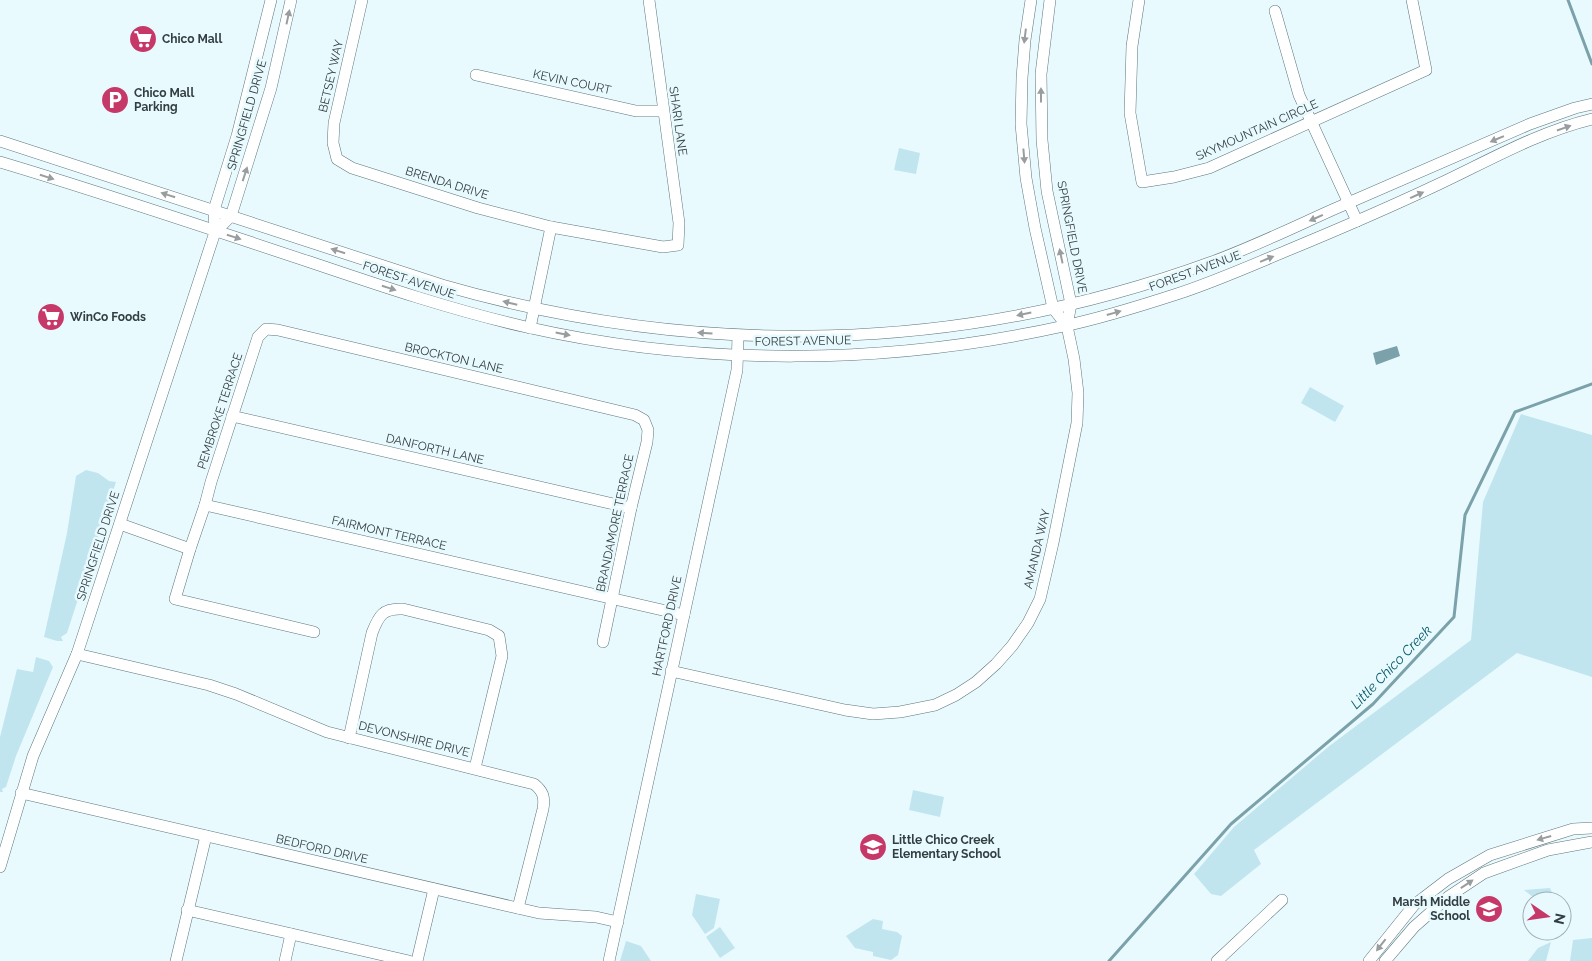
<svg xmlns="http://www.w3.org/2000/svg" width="1592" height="961" viewBox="0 0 1592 961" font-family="Raleway,sans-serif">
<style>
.green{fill:#c1e5ef}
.water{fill:#7ba1aa}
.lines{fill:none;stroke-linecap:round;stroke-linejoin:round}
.stream{stroke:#7ba1aa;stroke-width:3}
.minor-casing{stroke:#5c767d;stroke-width:12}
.minor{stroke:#fff;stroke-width:11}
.oneway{fill:#989ea0}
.labels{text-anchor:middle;stroke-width:5;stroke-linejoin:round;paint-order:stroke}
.poi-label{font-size:12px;font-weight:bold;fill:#323e41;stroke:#e8fafe;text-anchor:start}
.street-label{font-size:12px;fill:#323e41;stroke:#e8fafe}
.water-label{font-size:14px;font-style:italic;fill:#095968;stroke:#e8fafe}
</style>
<rect width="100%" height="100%" fill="#e8fafe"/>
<g class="green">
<polygon points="899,148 920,153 916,174 894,170"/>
<polygon points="1310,387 1344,406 1335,422 1301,403"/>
<polygon points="1521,414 1592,435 1592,677 1517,653 1254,850 1261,864 1221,896 1211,894 1194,874 1234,827 1328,747 1471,640 1483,502"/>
<polygon points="86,470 98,473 109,481 116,482 67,633 61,637 63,641 57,641 44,637 67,533 76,476"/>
<polygon points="36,657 49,661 53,667 16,756 6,787 2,789 3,792 0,792 0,737 17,669 33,672"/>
<polygon points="913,790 944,797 940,817 909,810"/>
<polygon points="1550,888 1556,901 1538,901 1524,890"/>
<polygon points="696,894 720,899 714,928 705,934 692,915"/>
<polygon points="873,919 883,921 882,929 897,932 902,936 898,955 891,960 873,956 873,952 855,948 846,936"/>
<polygon points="720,927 735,948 720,958 706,937"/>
<polygon points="1592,938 1592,961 1570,961 1573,940"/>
<polygon points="626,941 641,946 651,961 620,961"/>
<polygon points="1551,942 1546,961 1528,961 1538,948"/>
</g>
<polygon class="water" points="1397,346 1400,356 1376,365 1373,353"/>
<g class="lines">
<g class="stream">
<polyline points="1568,0 1592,64"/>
<polyline points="1109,961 1231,824 1373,704 1454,617 1465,515 1515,412 1592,384"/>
</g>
<g class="minor-casing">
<g id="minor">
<polyline points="362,0 334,123 333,143 337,159 352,168 478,208 551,227 663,247 678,245 679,223 649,0"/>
<polyline points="1031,0 1025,40 1022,78 1021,124 1026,178 1035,228 1053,308 1067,326"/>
<polyline points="1139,0 1132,46 1130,113 1142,182 1174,177 1209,168 1426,70 1412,0"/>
<polyline points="1275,11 1299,95 1357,221"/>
<polyline points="476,75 636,111 663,111"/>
<path d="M0,141L442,285C699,359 960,354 1212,262C1253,247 1292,228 1332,210C1398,182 1464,153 1530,124L1575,108L1592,104"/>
<path d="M0,162C104,193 207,228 310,262C381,286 452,310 526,327C703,367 888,365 1064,326C1102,318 1140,306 1177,294C1214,282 1250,266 1286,251C1337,230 1388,208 1439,184C1488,161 1538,132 1592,119"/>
<polyline points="215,232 231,216 271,88 291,0"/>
<polyline points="530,328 551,227"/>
<polyline points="232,416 631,508"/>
<polyline points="205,505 211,482 258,337 266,329 278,330 635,415 644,420 648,430 647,442 631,508 603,642"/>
<polyline points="120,524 190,549 205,505 684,615"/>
<polyline points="190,549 175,599 314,632"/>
<path d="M77,654L209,685L236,694L327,732L534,784C543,791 545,797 543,809L518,908"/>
<polyline points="671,671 845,710 873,714 900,712 935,705 956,695 976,682 996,664 1012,646 1028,623 1040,599 1053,543 1077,423 1078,393 1074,359 1067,326 1071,304 1047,191 1042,140 1041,74 1050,0"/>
<path d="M349,738L372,633C379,615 383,608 403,609L489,630L499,636L502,656L475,768"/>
<polyline points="21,793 539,913 596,917 618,922"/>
<polyline points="0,867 33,756 77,654 215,232 214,210 237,136 271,0"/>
<polyline points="187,910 409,961"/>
<polyline points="176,961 206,836"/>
<polyline points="285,961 291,934"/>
<polyline points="417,961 434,889"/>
<polyline points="609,961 737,370 738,335"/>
<polyline points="1217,961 1282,900"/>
<polyline points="1369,961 1414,905 1448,879 1490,855 1573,829 1592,828"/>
<polyline points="1385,961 1414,927 1448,897 1484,873 1548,850 1592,842"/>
</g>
</g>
<use href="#minor" class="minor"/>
</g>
<defs><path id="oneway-solid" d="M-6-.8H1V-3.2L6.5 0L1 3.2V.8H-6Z" transform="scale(1.25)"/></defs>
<g class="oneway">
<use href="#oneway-solid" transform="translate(288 17) rotate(-78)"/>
<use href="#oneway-solid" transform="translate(1025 36) rotate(97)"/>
<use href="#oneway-solid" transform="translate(1041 95) rotate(-90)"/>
<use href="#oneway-solid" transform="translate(1564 128) rotate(-19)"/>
<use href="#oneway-solid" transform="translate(1497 139) rotate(157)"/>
<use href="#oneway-solid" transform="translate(1024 156) rotate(85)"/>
<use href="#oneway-solid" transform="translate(245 174) rotate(-72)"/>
<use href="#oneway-solid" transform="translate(47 177) rotate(18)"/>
<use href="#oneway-solid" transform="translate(168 195) rotate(-162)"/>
<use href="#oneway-solid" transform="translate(1417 195) rotate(-24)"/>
<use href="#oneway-solid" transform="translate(1316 218) rotate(156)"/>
<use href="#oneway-solid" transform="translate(234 237) rotate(18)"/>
<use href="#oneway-solid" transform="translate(338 251) rotate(-162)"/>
<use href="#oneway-solid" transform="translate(1061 256) rotate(-102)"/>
<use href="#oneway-solid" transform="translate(1267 259) rotate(-22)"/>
<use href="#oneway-solid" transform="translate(389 288) rotate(18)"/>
<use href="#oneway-solid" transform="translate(510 303) rotate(-166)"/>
<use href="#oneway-solid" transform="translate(1114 313) rotate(-16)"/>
<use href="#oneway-solid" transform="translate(1024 314) rotate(168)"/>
<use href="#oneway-solid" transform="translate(705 333) rotate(-176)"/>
<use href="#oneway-solid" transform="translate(563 334) rotate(11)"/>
<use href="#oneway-solid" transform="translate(1544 838) rotate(164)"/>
<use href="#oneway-solid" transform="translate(1467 884) rotate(-34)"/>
<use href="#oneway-solid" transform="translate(1381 945) rotate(128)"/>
</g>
<defs>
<g id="supermarket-disc" transform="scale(1.4375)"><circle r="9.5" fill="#c53867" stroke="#e8fafe"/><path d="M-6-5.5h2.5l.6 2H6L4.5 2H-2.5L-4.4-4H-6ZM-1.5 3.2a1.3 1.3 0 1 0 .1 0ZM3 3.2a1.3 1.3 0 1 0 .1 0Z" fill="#fff"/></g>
<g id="parking-disc" transform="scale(1.4375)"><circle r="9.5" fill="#c53867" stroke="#e8fafe"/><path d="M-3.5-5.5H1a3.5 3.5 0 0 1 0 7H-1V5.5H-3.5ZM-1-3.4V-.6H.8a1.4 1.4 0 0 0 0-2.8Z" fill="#fff"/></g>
<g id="school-disc" transform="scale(1.4375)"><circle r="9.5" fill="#c53867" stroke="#e8fafe"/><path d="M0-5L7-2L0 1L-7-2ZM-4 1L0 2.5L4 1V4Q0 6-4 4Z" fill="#fff"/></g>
</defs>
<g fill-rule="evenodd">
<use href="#supermarket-disc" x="143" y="39"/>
<use href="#parking-disc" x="115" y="100"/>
<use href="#supermarket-disc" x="51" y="317"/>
<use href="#school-disc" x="873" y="847"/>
<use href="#school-disc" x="1489" y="909"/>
</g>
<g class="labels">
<g class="poi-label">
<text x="162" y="43">Chico Mall</text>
<text x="134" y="97">Chico Mall<tspan x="134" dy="14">Parking</tspan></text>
<text x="70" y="321">WinCo Foods</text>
<text x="892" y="844">Little Chico Creek<tspan x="892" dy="14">Elementary School</tspan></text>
<text x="1470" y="906" text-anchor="end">Marsh Middle<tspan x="1470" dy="14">School</tspan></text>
</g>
<g class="street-label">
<text transform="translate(331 76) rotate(-77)" y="4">BETSEY WAY</text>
<text transform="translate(572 82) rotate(12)" y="4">KEVIN COURT</text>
<text transform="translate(247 115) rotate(-74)" y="4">SPRINGFIELD DRIVE</text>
<text transform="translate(678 121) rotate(82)" y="4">SHARI LANE</text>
<text transform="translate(1257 130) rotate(-24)" y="4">SKYMOUNTAIN CIRCLE</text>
<text transform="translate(447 183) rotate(17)" y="4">BRENDA DRIVE</text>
<text transform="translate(1072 237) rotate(79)" y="4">SPRINGFIELD DRIVE</text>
<text transform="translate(1195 271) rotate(-20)" y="4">FOREST AVENUE</text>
<text transform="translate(409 280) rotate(18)" y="4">FOREST AVENUE</text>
<text transform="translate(803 341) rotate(-1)" y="4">FOREST AVENUE</text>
<text transform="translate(454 358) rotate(13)" y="4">BROCKTON LANE</text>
<text transform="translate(220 411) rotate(-72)" y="4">PEMBROKE TERRACE</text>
<text transform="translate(435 449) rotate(13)" y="4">DANFORTH LANE</text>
<text transform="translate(615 523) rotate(-78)" y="4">BRANDAMORE TERRACE</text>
<text transform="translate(389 533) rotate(13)" y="4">FAIRMONT TERRACE</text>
<text transform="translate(98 546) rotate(-72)" y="4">SPRINGFIELD DRIVE</text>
<text transform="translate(1037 549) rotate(-77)" y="4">AMANDA WAY</text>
<text transform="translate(667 626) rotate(-78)" y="4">HARTFORD DRIVE</text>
<text transform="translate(414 739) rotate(14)" y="4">DEVONSHIRE DRIVE</text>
<text transform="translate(322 849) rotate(13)" y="4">BEDFORD DRIVE</text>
</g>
<g class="water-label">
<text transform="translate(1391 667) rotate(-46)" y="5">Little Chico Creek</text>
</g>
</g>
<g transform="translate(1547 916) rotate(103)"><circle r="24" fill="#e8fafe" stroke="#9fafb2"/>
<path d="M0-4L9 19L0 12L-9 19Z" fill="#c53867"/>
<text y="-8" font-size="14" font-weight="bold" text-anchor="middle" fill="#323e41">N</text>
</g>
</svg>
